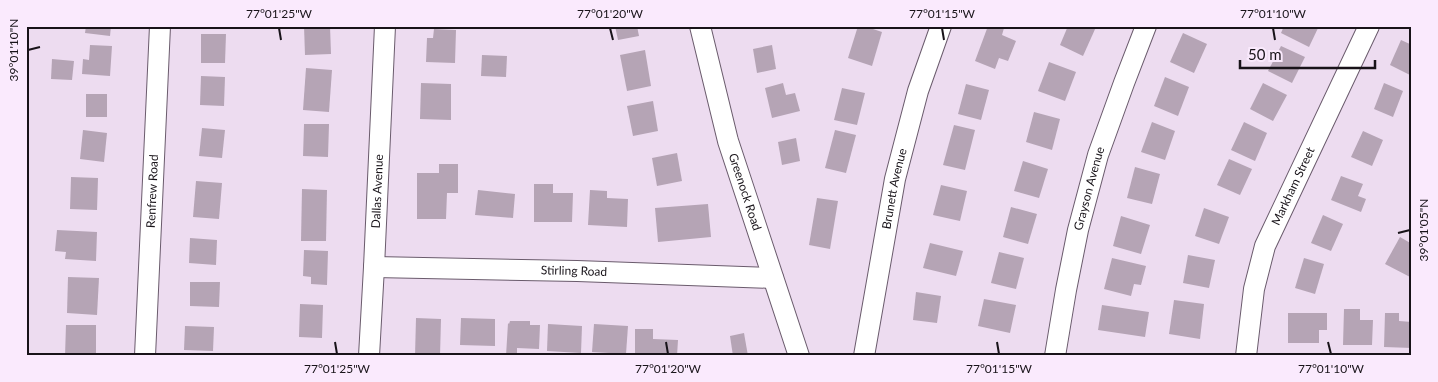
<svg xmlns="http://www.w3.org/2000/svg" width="1438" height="382" viewBox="0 0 1438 382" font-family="Lato,sans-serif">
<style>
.building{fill:#b5a4b5}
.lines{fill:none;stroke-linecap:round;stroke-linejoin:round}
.minor-casing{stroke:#6a5b6c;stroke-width:22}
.minor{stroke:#fff;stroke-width:20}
.ticks{fill:none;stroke:#181319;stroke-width:2}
.labels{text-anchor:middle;stroke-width:4.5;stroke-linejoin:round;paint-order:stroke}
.street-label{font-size:12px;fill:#181319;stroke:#faeafd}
.neatline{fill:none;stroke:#181319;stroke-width:2}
.ticks-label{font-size:12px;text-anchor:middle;fill:#181319}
</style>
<rect width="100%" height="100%" fill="#eddcf0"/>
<g class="building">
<polygon points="86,26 111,26 110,36 85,33"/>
<polygon points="304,26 330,26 331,54 305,55"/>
<polygon points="615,26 637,26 639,36 618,40"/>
<polygon points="858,26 864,26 882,32 872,66 848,58"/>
<polygon points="988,26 999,26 1004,28 1002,35 1016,41 1008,61 999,58 995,69 975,61"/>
<polygon points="1068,26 1096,27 1083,56 1060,45"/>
<polygon points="1284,26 1319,26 1309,47 1281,33"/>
<polygon points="434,29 456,30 455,63 426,62 427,38 433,38"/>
<polygon points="1183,33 1207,44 1194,73 1170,62"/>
<polygon points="201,34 226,34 225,63 201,63"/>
<polygon points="1401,40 1412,45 1412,70 1410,75 1390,65"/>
<polygon points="90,45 112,46 110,76 82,74 83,59 89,60"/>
<polygon points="772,45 776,69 757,73 753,49"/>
<polygon points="1281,46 1305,57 1292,83 1268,71"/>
<polygon points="645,50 651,86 627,91 620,55"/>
<polygon points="482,55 507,56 506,77 481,76"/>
<polygon points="52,59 74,61 72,80 51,79"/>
<polygon points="1049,62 1076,72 1065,101 1038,91"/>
<polygon points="306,68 332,70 329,112 303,110"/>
<polygon points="201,76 225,77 224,106 200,105"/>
<polygon points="1165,77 1189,87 1178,116 1154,106"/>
<polygon points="421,83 451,84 451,120 420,119"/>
<polygon points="783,83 786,95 795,93 800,111 772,118 765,88"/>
<polygon points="1263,83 1287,95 1273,121 1250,109"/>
<polygon points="1384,83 1403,91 1393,117 1374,109"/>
<polygon points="966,84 989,90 981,120 958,114"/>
<polygon points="842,88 865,93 857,125 834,120"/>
<rect x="86" y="94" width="21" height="23"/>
<polygon points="653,101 658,131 633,136 627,106"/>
<polygon points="1034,112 1060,119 1052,150 1026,142"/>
<polygon points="1152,122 1175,131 1165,160 1141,152"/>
<polygon points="1244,122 1267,133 1255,161 1231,150"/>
<polygon points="304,124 329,124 328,157 303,156"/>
<polygon points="954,125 975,130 965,170 943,165"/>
<polygon points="202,128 225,130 222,158 199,156"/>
<polygon points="83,130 107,133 104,162 80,159"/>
<polygon points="835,130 856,135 846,173 825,168"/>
<polygon points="1363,131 1383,140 1372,166 1351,157"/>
<polygon points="796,138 800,161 782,165 778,142"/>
<polygon points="677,153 682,181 657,186 652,158"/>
<polygon points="1229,159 1252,169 1240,195 1217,185"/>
<polygon points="1023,161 1048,169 1039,198 1014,191"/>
<polygon points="439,164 458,164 458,193 447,193 446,219 417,219 417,173 439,173"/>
<polygon points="1135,167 1160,174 1152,204 1127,198"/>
<polygon points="1341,176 1363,184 1358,196 1366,199 1361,212 1331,200"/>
<polygon points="71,177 98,178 97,210 70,209"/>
<polygon points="196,181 222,183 219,219 193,217"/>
<polygon points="534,184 553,184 553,193 573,193 572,222 534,222"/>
<polygon points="941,185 967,191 960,221 933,215"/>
<polygon points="302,189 327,190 326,241 301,241"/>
<polygon points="478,190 515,194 513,218 475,215"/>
<polygon points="590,190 607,191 607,198 628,199 627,227 588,225"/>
<polygon points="817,198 838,201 830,249 809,245"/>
<polygon points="708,204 711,237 658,242 655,208"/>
<polygon points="1011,207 1037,214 1028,244 1003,237"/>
<polygon points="1204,208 1229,217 1219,244 1195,236"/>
<polygon points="1323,215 1343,224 1331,251 1311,243"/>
<polygon points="1121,216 1150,225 1141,254 1113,246"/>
<polygon points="57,230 97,232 96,261 65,259 66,252 55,251"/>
<polygon points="1400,237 1412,244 1412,278 1385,264"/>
<polygon points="190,238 217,240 216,265 189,263"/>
<polygon points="930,243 963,251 956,276 923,268"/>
<polygon points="304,250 328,251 327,285 311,284 311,277 303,276"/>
<polygon points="999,252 1024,258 1016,289 991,283"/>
<polygon points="1188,255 1215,260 1209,288 1183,283"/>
<polygon points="1112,258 1146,266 1141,285 1134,284 1131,296 1104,289"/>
<polygon points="1304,258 1324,264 1315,294 1295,288"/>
<polygon points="68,277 99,278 97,315 67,313"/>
<polygon points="190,282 220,282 219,307 190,306"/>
<polygon points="916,292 941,296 937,323 913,320"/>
<polygon points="984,299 1016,305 1010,333 978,326"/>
<polygon points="1174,300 1204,304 1200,339 1169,334"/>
<polygon points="300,304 323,305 322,338 299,337"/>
<polygon points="1102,305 1149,312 1145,337 1098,330"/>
<polygon points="1344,309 1360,309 1360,320 1373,320 1372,345 1343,345"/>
<polygon points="1288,313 1327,313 1327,330 1319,330 1319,343 1288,343"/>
<polygon points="1385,313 1399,313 1399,321 1412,322 1412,348 1384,347"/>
<polygon points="416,318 441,319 440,356 415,356"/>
<polygon points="461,318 495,319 495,346 460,345"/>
<polygon points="510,321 530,321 530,325 540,325 539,349 517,348 517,356 506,356 508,323 509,324"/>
<polygon points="548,324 582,326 581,353 547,351"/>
<polygon points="594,324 628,326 626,354 592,352"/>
<polygon points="66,325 96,325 96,356 65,356"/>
<polygon points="185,326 214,327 213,351 184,350"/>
<polygon points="635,329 653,329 653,339 678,340 677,356 635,356"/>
<polygon points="744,333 748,356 733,356 730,336"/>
</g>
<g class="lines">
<g class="minor-casing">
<g id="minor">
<path id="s1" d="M700,26L728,141L799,356"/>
<path id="s2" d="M374,267L577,271L773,278"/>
<path id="s3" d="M145,356L160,26"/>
<path id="s4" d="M369,356L374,267L385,26"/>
<path id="s5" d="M864,356L895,179L918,91L941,26"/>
<path id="s6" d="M1055,356L1066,290L1078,230L1098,155L1124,83L1146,26"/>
<path id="s7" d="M1246,356L1254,289L1265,246L1369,26"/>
</g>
</g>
<use href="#minor" class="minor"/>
</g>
<path class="ticks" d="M279,28L281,40M610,28L613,40M942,28L944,40M1273,28L1275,40M28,50L40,47M1398,233L1410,230M335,342L337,354M666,342L668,354M997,342L999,354M1328,342L1331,354"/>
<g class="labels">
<g class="street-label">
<text dy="4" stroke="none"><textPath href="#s7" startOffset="178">Markham Street</textPath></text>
<text dy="4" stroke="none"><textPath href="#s6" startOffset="171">Grayson Avenue</textPath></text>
<text dy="4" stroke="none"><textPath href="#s5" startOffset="170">Brunett Avenue</textPath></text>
<text dy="4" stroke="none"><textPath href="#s3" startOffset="165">Renfrew Road</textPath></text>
<text dy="4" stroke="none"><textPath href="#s4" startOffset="165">Dallas Avenue</textPath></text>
<text dy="4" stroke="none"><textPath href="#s1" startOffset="172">Greenock Road</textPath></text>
<text dy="4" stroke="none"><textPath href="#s2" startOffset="200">Stirling Road</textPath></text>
</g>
</g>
<rect width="1438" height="382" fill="none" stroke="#faeafd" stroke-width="55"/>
<path d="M1240 60v8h135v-8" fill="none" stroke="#181319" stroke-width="2.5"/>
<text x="1248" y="60" font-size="15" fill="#181319" stroke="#faeafd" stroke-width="4" paint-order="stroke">50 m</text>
<rect x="28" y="28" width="1382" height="326" class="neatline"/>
<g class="ticks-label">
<text x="279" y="18">77°01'25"W</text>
<text x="610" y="18">77°01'20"W</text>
<text x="942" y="18">77°01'15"W</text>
<text x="1273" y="18">77°01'10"W</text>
<text transform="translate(14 50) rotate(-90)" y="4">39°01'10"N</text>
<text transform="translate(1424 230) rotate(-90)" y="4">39°01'05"N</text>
<text x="337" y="373">77°01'25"W</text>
<text x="668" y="373">77°01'20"W</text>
<text x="999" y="373">77°01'15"W</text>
<text x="1331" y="373">77°01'10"W</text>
</g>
</svg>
